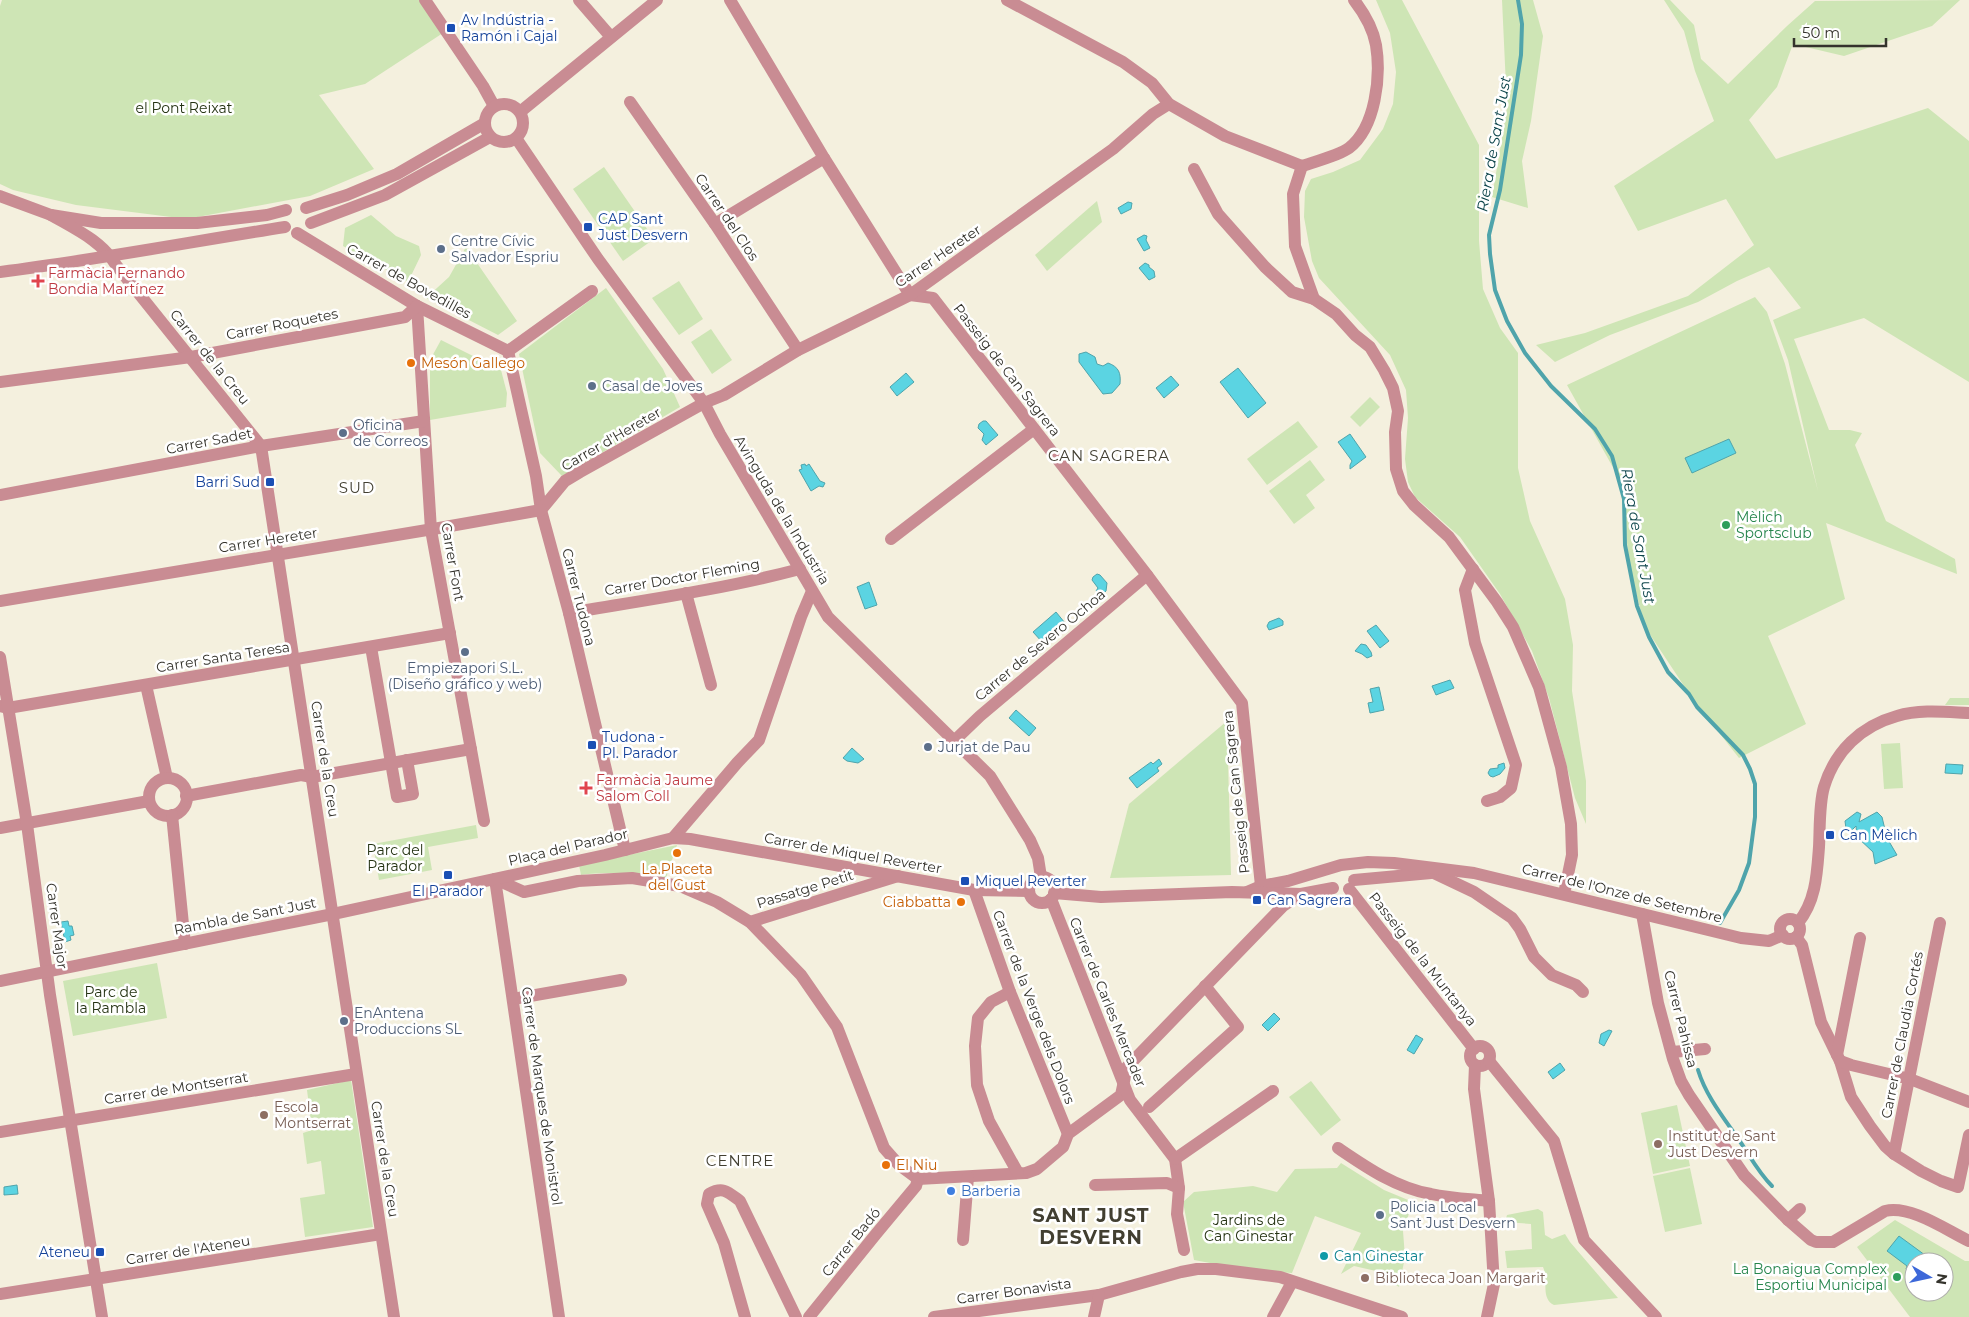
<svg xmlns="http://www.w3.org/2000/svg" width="1969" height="1317" viewBox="0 0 1969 1317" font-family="Montserrat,sans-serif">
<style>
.green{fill:#cee5b5;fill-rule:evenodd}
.water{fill:#5bd4e2;stroke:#4fa4ab}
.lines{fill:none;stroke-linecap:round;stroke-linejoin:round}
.stream{stroke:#4fa4ab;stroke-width:4}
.minor{stroke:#c98c93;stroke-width:12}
.tertiary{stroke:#c98c93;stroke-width:12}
.transit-dot{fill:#1a4fb4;stroke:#fff;stroke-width:2}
.service-dot{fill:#5c6f8a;stroke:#fff;stroke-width:2}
.health-dot{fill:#e0444e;stroke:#fff;stroke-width:2}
.food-dot{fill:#e8710a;stroke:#fff;stroke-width:2}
.leisure-dot{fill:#2e9e5b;stroke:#fff;stroke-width:2}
.education-dot{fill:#8d6e63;stroke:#fff;stroke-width:2}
.shop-dot{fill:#3f7fe0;stroke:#fff;stroke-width:2}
.culture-dot{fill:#0f9aa8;stroke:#fff;stroke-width:2}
.labels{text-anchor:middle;stroke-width:5;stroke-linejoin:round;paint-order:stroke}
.transit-label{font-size:14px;fill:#164399;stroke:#fff;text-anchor:start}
.park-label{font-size:14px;fill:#253313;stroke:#fff}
.street-label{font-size:14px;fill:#34332c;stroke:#fff}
.service-label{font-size:14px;fill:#4e5e75;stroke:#fff;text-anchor:start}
.health-label{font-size:14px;fill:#be3a42;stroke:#fff;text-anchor:start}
.food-label{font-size:14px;fill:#c56008;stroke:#fff;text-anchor:start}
.leisure-label{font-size:14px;fill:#27864d;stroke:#fff;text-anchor:start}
.education-label{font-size:14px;fill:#785e54;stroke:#fff;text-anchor:start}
.shop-label{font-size:14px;fill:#366cbe;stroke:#fff;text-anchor:start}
.culture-label{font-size:14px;fill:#0d838f;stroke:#fff;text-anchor:start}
.water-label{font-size:15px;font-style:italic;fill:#0c444a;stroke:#fff}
.neighbourhood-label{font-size:15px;letter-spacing:1px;fill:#423f31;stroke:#fff}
.district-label{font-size:19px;font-weight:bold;letter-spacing:1px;fill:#423f31;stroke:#fff}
</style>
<rect width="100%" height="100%" fill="#f4f0de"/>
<g class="green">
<polygon points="2,0 419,0 443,33 365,84 319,95 374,169 310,196 187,219 76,205 13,190 0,184 0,6"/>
<polygon points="1376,0 1402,0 1479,145 1479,241 1483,289 1500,328 1518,353 1518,468 1530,521 1565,599 1573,645 1572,691 1586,781 1586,824 1575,798 1549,698 1532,651 1500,594 1460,537 1415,497 1408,482 1405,459 1408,418 1406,390 1390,355 1319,278 1312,261 1304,217 1305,191 1311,179 1333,172 1360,160 1383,129 1393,104 1396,72 1390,33"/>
<polygon points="1502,0 1533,0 1543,36 1531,121 1522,161 1528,208 1492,197 1507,108"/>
<polygon points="1664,0 1670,0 1694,25 1701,59 1728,84 1787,26 1815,1 1960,0 1932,26 1844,56 1793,44 1777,87 1749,120 1776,159 1928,108 1969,141 1969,382 1864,318 1794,339 1829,430 1850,430 1862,433 1855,445 1886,521 1955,559 1957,574 1826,523 1845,599 1768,636 1806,724 1739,758 1694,701 1645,627 1630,570 1620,480 1567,385 1755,297 1767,312 1785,364 1818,491 1788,360 1773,320 1801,308 1769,267 1737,281 1698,302 1610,335 1555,362 1536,345 1585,333 1688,296 1754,245 1726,199 1638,231 1614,186 1714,121 1695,71 1684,31"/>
<polygon points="604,167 654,239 623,261 573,189"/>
<polygon points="1097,201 1102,222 1047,271 1035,255"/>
<polygon points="371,215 396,236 419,246 421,255 408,282 343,246 345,228"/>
<polygon points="466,247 517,321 498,335 426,298 449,277"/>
<polygon points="679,281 703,319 679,335 652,298"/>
<polygon points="606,288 663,369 680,407 562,476 540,453 519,354"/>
<polygon points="711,329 732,360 712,374 691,342"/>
<polygon points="441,340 501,370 507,393 506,407 430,420 430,360"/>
<polygon points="1370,397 1380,407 1360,427 1350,417"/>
<polygon points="1298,421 1318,447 1267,485 1247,459"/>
<polygon points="1310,460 1325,480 1306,495 1315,508 1294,524 1269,491"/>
<polygon points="1950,698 1969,698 1969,705 1945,705"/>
<polygon points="1227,721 1231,875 1110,878 1129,804"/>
<polygon points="1900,743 1903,788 1884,789 1881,744"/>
<polygon points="476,825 478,838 428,847 432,870 379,880 373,844"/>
<path d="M677,845L666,878C637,874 610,871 581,875L579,865Z"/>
<polygon points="157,963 167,1018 73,1036 63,981"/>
<polygon points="351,1080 373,1227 305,1237 300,1198 325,1194 321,1161 307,1164 303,1133 312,1130 307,1090"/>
<polygon points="1311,1081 1341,1120 1321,1136 1289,1097"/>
<polygon points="1677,1105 1690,1166 1653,1174 1641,1113"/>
<polygon points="1341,1163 1384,1190 1413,1202 1403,1231 1405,1257 1399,1287 1376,1271 1354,1266 1341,1274 1361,1233 1315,1216 1292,1273 1248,1270 1194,1260 1183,1202 1194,1192 1253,1186 1277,1192 1295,1169 1337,1168"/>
<polygon points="1690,1168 1702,1224 1665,1232 1653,1176"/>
<path d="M1538,1209L1543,1212L1545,1235L1552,1239L1565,1234L1570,1242L1618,1298L1554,1305C1540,1298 1549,1280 1543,1267L1507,1268L1505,1251L1532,1249L1531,1224L1505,1222L1507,1215Z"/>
<path d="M1895,1220L1965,1261H1969V1317H1910L1857,1247ZM1914,1262H1944V1292H1914Z"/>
</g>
<g class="water">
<polygon points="1128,202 1132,203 1131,209 1121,214 1118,208"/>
<polygon points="1144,235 1147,236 1146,240 1150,248 1144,251 1137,239"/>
<polygon points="1145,263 1149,265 1149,267 1154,271 1155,277 1149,280 1139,268"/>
<path d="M1086,352L1095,357L1097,364L1103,366L1108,363C1119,367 1121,373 1120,384L1112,393L1103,394L1079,362V354Z"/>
<polygon points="1238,368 1266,403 1248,418 1220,382"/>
<polygon points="906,373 914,382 897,396 890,387"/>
<polygon points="1171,376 1179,385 1164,398 1156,388"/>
<polygon points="983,421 986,421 998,435 986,445 982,440 984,434 978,428 979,424"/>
<polygon points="1350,434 1366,457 1350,469 1350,465 1352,461 1338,442"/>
<polygon points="1729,439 1736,453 1692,473 1685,458"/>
<polygon points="805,464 806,466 809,464 820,481 825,483 823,487 819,486 811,491 799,470 802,469 801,465"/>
<polygon points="1097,574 1100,575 1107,583 1106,591 1101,596 1096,591 1098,588 1092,580 1093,577"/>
<polygon points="869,582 877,605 865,609 857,587"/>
<polygon points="1056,612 1065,623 1043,643 1033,632"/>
<polygon points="1279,618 1283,621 1283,625 1269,630 1267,626 1269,622"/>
<polygon points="1376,625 1389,641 1380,648 1367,631"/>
<polygon points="1361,644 1366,645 1371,652 1372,656 1367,658 1362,654 1355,651"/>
<polygon points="1450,680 1454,688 1436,695 1432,686"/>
<polygon points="1379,687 1384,710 1370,713 1368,703 1373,702 1370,689"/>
<polygon points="1016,710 1036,728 1029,736 1009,718"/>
<polygon points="852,748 864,759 858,763 847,761 843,758"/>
<polygon points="1159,759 1162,764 1157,768 1159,771 1137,788 1129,778 1151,762 1153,764"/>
<polygon points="1504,763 1505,768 1500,774 1493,777 1490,776 1488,773 1490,769 1498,768 1498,765"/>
<polygon points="1946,764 1963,765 1962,774 1945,773"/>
<polygon points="1857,812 1861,814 1859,822 1877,812 1882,817 1887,838 1897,855 1875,864 1873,852 1857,837 1856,826 1852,830 1846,829 1845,821"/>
<polygon points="68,921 69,926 72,926 74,935 70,936 71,940 65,942 61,922"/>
<polygon points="1274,1013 1280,1019 1268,1031 1262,1025"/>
<polygon points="1609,1030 1612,1031 1604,1046 1599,1043 1601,1034"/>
<polygon points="1416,1035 1423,1039 1414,1054 1407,1050"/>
<polygon points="1560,1063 1565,1070 1553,1079 1548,1072"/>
<polygon points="17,1185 18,1194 4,1195 4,1187"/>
<polygon points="1899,1236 1929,1258 1926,1262 1914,1262 1914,1275 1906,1269 1907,1266 1887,1251"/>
</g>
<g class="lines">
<g class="stream">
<polyline points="1518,0 1522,24 1521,55 1500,190 1489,235 1490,254 1495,290 1507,321 1525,353 1551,386 1595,429 1612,456 1624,499 1625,545 1637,606 1649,637 1668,672 1689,694 1697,707 1743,755 1750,769 1755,784 1755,817 1749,863 1739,890 1720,923"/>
<path d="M1698,1070C1706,1096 1723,1117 1739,1140C1750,1156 1758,1172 1772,1186"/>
</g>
<g class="minor">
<polyline points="579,0 611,37"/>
<polyline points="730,0 824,158 910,295 933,298 1147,575 1242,703 1261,886"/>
<polyline points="1007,0 1123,62 1152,83 1169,104 1225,136 1302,166"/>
<polyline points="630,102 715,224 798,350"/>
<polyline points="520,112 657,0"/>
<path d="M1302,166C1314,162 1340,155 1349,148C1376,127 1381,76 1376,45C1373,28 1364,13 1354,0"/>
<polyline points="1302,166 1293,194 1295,246 1314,299"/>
<polyline points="1194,169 1218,214 1265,267 1292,292 1314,299 1336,314 1355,335 1370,347 1384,370 1393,388 1398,411 1395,432 1396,469 1403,491 1414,505 1449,537 1497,602 1513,627 1539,687 1561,767 1571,824 1572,855 1564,894"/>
<polyline points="0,196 51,215 101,223 197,223 267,215 286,210"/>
<polyline points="306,208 347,195 397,174 485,123"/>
<path d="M51,215C75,229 102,241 116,265L261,446L394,1317"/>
<polyline points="311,223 385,195 490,137"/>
<polyline points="715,224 824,158"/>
<polyline points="297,233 417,306 508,351"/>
<path d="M0,272C95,260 190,242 285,227"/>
<polyline points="417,306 431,530 484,821"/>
<polyline points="508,351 536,476 541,510 569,613 625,850"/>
<polyline points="508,351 592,291"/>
<polyline points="0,382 191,357 405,317 417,306"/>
<polyline points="0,495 261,446 424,421"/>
<polyline points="541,510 565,481 580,472 704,403 724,395 798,350 910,295 1113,149 1153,114 1169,104"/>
<polyline points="891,539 1034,429"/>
<polyline points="1473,569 1465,590 1475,643 1516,765 1511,788 1500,797 1487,801"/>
<polyline points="686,593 711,685"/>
<polyline points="0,601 439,528 541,510"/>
<path d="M569,613C646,600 724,589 800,569"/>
<polyline points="371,647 397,797 413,794 407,760"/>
<polyline points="146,685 167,778"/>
<polyline points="0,706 8,708 450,633"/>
<polyline points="954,741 980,716 1147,575"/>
<circle cx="168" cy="797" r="19"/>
<polyline points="186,796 301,775 312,777 471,749"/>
<polyline points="172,815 185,944"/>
<polyline points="0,828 149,801"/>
<polyline points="673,838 737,763 759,740 801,617 812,591"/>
<polyline points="1434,873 1474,892 1512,918 1520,929 1534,957 1552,975 1576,985 1583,992"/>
<polyline points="495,879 524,892 578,881 632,878 680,886 717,902 750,922 801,975 837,1027 884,1148 899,1165 918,1179 1026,1173 1037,1169 1063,1147 1068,1134 1121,1095 1127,1067 1283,906 1301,894"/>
<polyline points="495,879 559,1317"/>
<polyline points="1354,880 1431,873"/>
<polyline points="1349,889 1474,1049"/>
<polyline points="974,890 1010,992 1068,1134"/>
<polyline points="1247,892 1261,886 1288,881 1341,865 1368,862 1394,863 1474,873 1741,938 1769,941 1783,935"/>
<polyline points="1054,893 1101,897 1232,892 1301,894 1333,888"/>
<polyline points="1051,899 1130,1100 1175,1159 1179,1188 1177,1214 1184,1250"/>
<path d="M1642,914L1658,1003L1673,1059L1681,1081L1689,1095L1744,1175L1788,1220L1811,1240L1816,1242H1833L1885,1211C1911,1205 1946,1230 1969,1241"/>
<circle cx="1790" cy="929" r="10"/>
<polyline points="750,922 898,876"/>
<path d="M1798,923C1816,901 1817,874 1819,847C1820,829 1819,804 1824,787C1835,751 1861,726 1897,716C1920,709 1946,712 1969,713"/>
<polyline points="1796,937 1802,945 1821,1022 1840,1061 1851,1097 1870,1126 1885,1146 1894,1154 1921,1171 1941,1181 1958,1187 1969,1135"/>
<polyline points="1010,992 991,1002 978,1018 975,1046 977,1085 989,1121 1018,1173"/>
<polyline points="513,999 621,980"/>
<circle cx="1480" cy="1056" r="10"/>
<polyline points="1672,1052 1705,1049"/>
<polyline points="1837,1055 1860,938"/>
<polyline points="1489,1061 1554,1141 1584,1240 1656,1317"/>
<polyline points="1840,1061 1851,1065 1910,1079 1969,1102"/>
<polyline points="1475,1065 1474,1089 1489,1201 1494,1284 1487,1317"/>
<polyline points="1149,1107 1238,1027 1205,986"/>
<polyline points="0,1132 356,1074"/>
<path d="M1338,1148C1366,1167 1396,1188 1431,1194C1450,1198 1470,1199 1489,1201"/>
<polyline points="1894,1154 1940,923"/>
<polyline points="1175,1159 1273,1091"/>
<polyline points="1095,1185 1167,1183 1179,1188"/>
<polyline points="1788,1220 1800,1209"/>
<polyline points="963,1240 968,1177"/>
<polyline points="0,1294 381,1234"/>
<path d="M745,1317L724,1243L707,1204L709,1194C723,1186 728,1192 740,1201L796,1317"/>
<polyline points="809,1317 876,1234 916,1186 918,1179"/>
<polyline points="934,1317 1099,1295 1181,1272 1197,1269 1216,1269 1280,1277 1402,1317"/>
<polyline points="1094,1317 1099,1295"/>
<polyline points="1273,1317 1292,1282"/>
</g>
<g class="tertiary">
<polyline points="425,0 483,86 494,106"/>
<circle cx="504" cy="123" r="19"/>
<polyline points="516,138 598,259 704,403 720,434 828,617 990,776 1030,840 1038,858 1041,877"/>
<polyline points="0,657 27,824 50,995 102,1317"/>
<circle cx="1042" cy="890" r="13"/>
<polyline points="0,981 333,914 605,855 673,838 690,839 974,890 1029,891"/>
</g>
</g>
<g class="transit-dot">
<rect x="446" y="23" width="10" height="10" rx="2.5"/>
<rect x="583" y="222" width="10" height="10" rx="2.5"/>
<rect x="265" y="477" width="10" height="10" rx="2.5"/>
<rect x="587" y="740" width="10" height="10" rx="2.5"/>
<rect x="1825" y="830" width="10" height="10" rx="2.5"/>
<rect x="443" y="870" width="10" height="10" rx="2.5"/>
<rect x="960" y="876" width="10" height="10" rx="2.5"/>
<rect x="1252" y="895" width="10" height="10" rx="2.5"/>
<rect x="95" y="1247" width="10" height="10" rx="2.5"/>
</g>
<g class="service-dot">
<circle cx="441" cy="249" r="5"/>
<circle cx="592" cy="386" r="5"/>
<circle cx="343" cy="433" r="5"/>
<circle cx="465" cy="652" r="5"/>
<circle cx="928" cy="747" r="5"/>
<circle cx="344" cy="1021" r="5"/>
<circle cx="1380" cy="1215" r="5"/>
</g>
<g class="health-dot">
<path d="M35.5 273.5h5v5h5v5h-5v5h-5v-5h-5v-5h5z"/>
<path d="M583.5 780.5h5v5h5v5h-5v5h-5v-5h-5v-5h5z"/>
</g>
<g class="food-dot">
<circle cx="411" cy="363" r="5"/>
<circle cx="677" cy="853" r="5"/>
<circle cx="961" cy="902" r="5"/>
<circle cx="886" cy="1165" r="5"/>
</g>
<g class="leisure-dot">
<circle cx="1726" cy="525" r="5"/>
<circle cx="1897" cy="1277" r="5"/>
</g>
<g class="education-dot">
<circle cx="264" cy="1115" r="5"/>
<circle cx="1658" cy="1144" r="5"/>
<circle cx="1365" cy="1278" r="5"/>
</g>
<circle class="shop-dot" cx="951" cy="1191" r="5"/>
<circle class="culture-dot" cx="1324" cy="1256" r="5"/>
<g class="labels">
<g class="transit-label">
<text x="461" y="25">Av Indústria -<tspan x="461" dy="16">Ramón i Cajal</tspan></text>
<text x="598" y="224">CAP Sant<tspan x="598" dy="16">Just Desvern</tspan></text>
<text x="260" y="487" text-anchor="end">Barri Sud</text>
<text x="602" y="742">Tudona -<tspan x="602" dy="16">Pl. Parador</tspan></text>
<text x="1840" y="840">Can Mèlich</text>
<text x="975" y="886">Miquel Reverter</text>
<text x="448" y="896" text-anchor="middle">El Parador</text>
<text x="1267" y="905">Can Sagrera</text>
<text x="90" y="1257" text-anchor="end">Ateneu</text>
</g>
<g class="park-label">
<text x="184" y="113">el Pont Reixat</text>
<text x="395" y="855">Parc del<tspan x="395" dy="16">Parador</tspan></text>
<text x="111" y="997">Parc de<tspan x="111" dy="16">la Rambla</tspan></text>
<text x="1249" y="1225">Jardins de<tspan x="1249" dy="16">Can Ginestar</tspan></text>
</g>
<g class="street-label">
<text transform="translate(727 217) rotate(56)" y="5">Carrer del Clos</text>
<text transform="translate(938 256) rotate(-34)" y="5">Carrer Hereter</text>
<text transform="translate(409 281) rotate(29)" y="5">Carrer de Bovedilles</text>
<text transform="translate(282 324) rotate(-11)" y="5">Carrer Roquetes</text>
<text transform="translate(210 357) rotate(51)" y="5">Carrer de la Creu</text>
<text transform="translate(1007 370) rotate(52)" y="5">Passeig de Can Sagrera</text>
<text transform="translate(611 439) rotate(-30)" y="5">Carrer d'Hereter</text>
<text transform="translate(209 441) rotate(-11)" y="5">Carrer Sadet</text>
<text transform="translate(782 510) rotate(59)" y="5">Avinguda de la Industria</text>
<text transform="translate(268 540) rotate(-9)" y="5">Carrer Hereter</text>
<text transform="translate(453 562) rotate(80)" y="5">Carrer Font</text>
<text transform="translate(682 577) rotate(-10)" y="5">Carrer Doctor Fleming</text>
<text transform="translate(579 597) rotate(76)" y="5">Carrer Tudona</text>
<text transform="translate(1040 645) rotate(-40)" y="5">Carrer de Severo Ochoa</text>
<text transform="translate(223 657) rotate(-9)" y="5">Carrer Santa Teresa</text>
<text transform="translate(325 759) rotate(81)" y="5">Carrer de la Creu</text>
<text transform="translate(1236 792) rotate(-96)" y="5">Passeig de Can Sagrera</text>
<text transform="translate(568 847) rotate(-13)" y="5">Plaça del Parador</text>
<text transform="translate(853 853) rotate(10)" y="5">Carrer de Miquel Reverter</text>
<text transform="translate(805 889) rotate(-17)" y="5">Passatge Petit</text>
<text transform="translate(1622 893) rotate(14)" y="5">Carrer de l'Onze de Setembre</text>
<text transform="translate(245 916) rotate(-11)" y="5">Rambla de Sant Just</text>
<text transform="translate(57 926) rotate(82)" y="5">Carrer Major</text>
<text transform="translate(1423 959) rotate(52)" y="5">Passeig de la Muntanya</text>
<text transform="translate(1108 1002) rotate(68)" y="5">Carrer de Carles Mercader</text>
<text transform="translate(1034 1007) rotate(69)" y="5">Carrer de la Verge dels Dolors</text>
<text transform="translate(1681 1019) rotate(76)" y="5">Carrer Pahissa</text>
<text transform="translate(1902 1035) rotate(-79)" y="5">Carrer de Claudia Cortés</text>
<text transform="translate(176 1088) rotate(-9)" y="5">Carrer de Montserrat</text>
<text transform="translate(542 1096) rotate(82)" y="5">Carrer de Marques de Monistrol</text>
<text transform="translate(385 1159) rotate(81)" y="5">Carrer de la Creu</text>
<text transform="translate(851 1242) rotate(-51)" y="5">Carrer Badó</text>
<text transform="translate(188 1250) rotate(-9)" y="5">Carrer de l'Ateneu</text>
<text transform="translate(1014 1291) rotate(-8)" y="5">Carrer Bonavista</text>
</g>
<g class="service-label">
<text x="451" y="246">Centre Cívic<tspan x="451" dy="16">Salvador Espriu</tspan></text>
<text x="602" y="391">Casal de Joves</text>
<text x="353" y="430">Oficina<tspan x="353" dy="16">de Correos</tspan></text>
<text x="465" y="673" text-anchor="middle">Empiezapori S.L.<tspan x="465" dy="16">(Diseño gráfico y web)</tspan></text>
<text x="938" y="752">Jurjat de Pau</text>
<text x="354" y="1018">EnAntena<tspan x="354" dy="16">Produccions SL</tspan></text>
<text x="1390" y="1212">Policia Local<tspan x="1390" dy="16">Sant Just Desvern</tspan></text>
</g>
<g class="health-label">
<text x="48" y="278">Farmàcia Fernando<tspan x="48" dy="16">Bondia Martínez</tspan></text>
<text x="596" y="785">Farmàcia Jaume<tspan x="596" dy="16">Salom Coll</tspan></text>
</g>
<g class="food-label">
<text x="421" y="368">Mesón Gallego</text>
<text x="677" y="874" text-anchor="middle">La.Placeta<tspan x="677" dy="16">del Gust</tspan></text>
<text x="951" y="907" text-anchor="end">Ciabbatta</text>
<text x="896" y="1170">El Niu</text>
</g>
<g class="leisure-label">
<text x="1736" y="522">Mèlich<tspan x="1736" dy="16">Sportsclub</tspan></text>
<text x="1887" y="1274" text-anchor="end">La Bonaigua Complex<tspan x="1887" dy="16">Esportiu Municipal</tspan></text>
</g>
<g class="education-label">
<text x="274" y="1112">Escola<tspan x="274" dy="16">Montserrat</tspan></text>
<text x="1668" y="1141">Institut de Sant<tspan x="1668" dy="16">Just Desvern</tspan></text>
<text x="1375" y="1283">Biblioteca Joan Margarit</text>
</g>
<g class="shop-label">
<text x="961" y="1196">Barberia</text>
</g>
<g class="culture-label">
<text x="1334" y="1261">Can Ginestar</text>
</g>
<g class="water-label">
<text transform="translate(1494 144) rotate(-80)" y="5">Riera de Sant Just</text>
<text transform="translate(1638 536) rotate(80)" y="5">Riera de Sant Just</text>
</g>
<g class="neighbourhood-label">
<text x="1109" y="461">CAN SAGRERA</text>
<text x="357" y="493">SUD</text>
<text x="740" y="1166">CENTRE</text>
</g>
<g class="district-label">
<text x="1091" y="1222">SANT JUST<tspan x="1091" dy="22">DESVERN</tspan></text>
</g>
</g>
<g transform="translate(1929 1277) rotate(99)"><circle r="24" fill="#ffffff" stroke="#aeadab"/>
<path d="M0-4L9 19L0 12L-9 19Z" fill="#3d68d9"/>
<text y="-8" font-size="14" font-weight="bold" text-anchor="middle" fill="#34332c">N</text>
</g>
<path d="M1794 38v8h92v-8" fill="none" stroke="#34332c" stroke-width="2.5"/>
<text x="1802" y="38" font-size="15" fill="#34332c" stroke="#ffffff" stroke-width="4" paint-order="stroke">50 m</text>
</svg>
